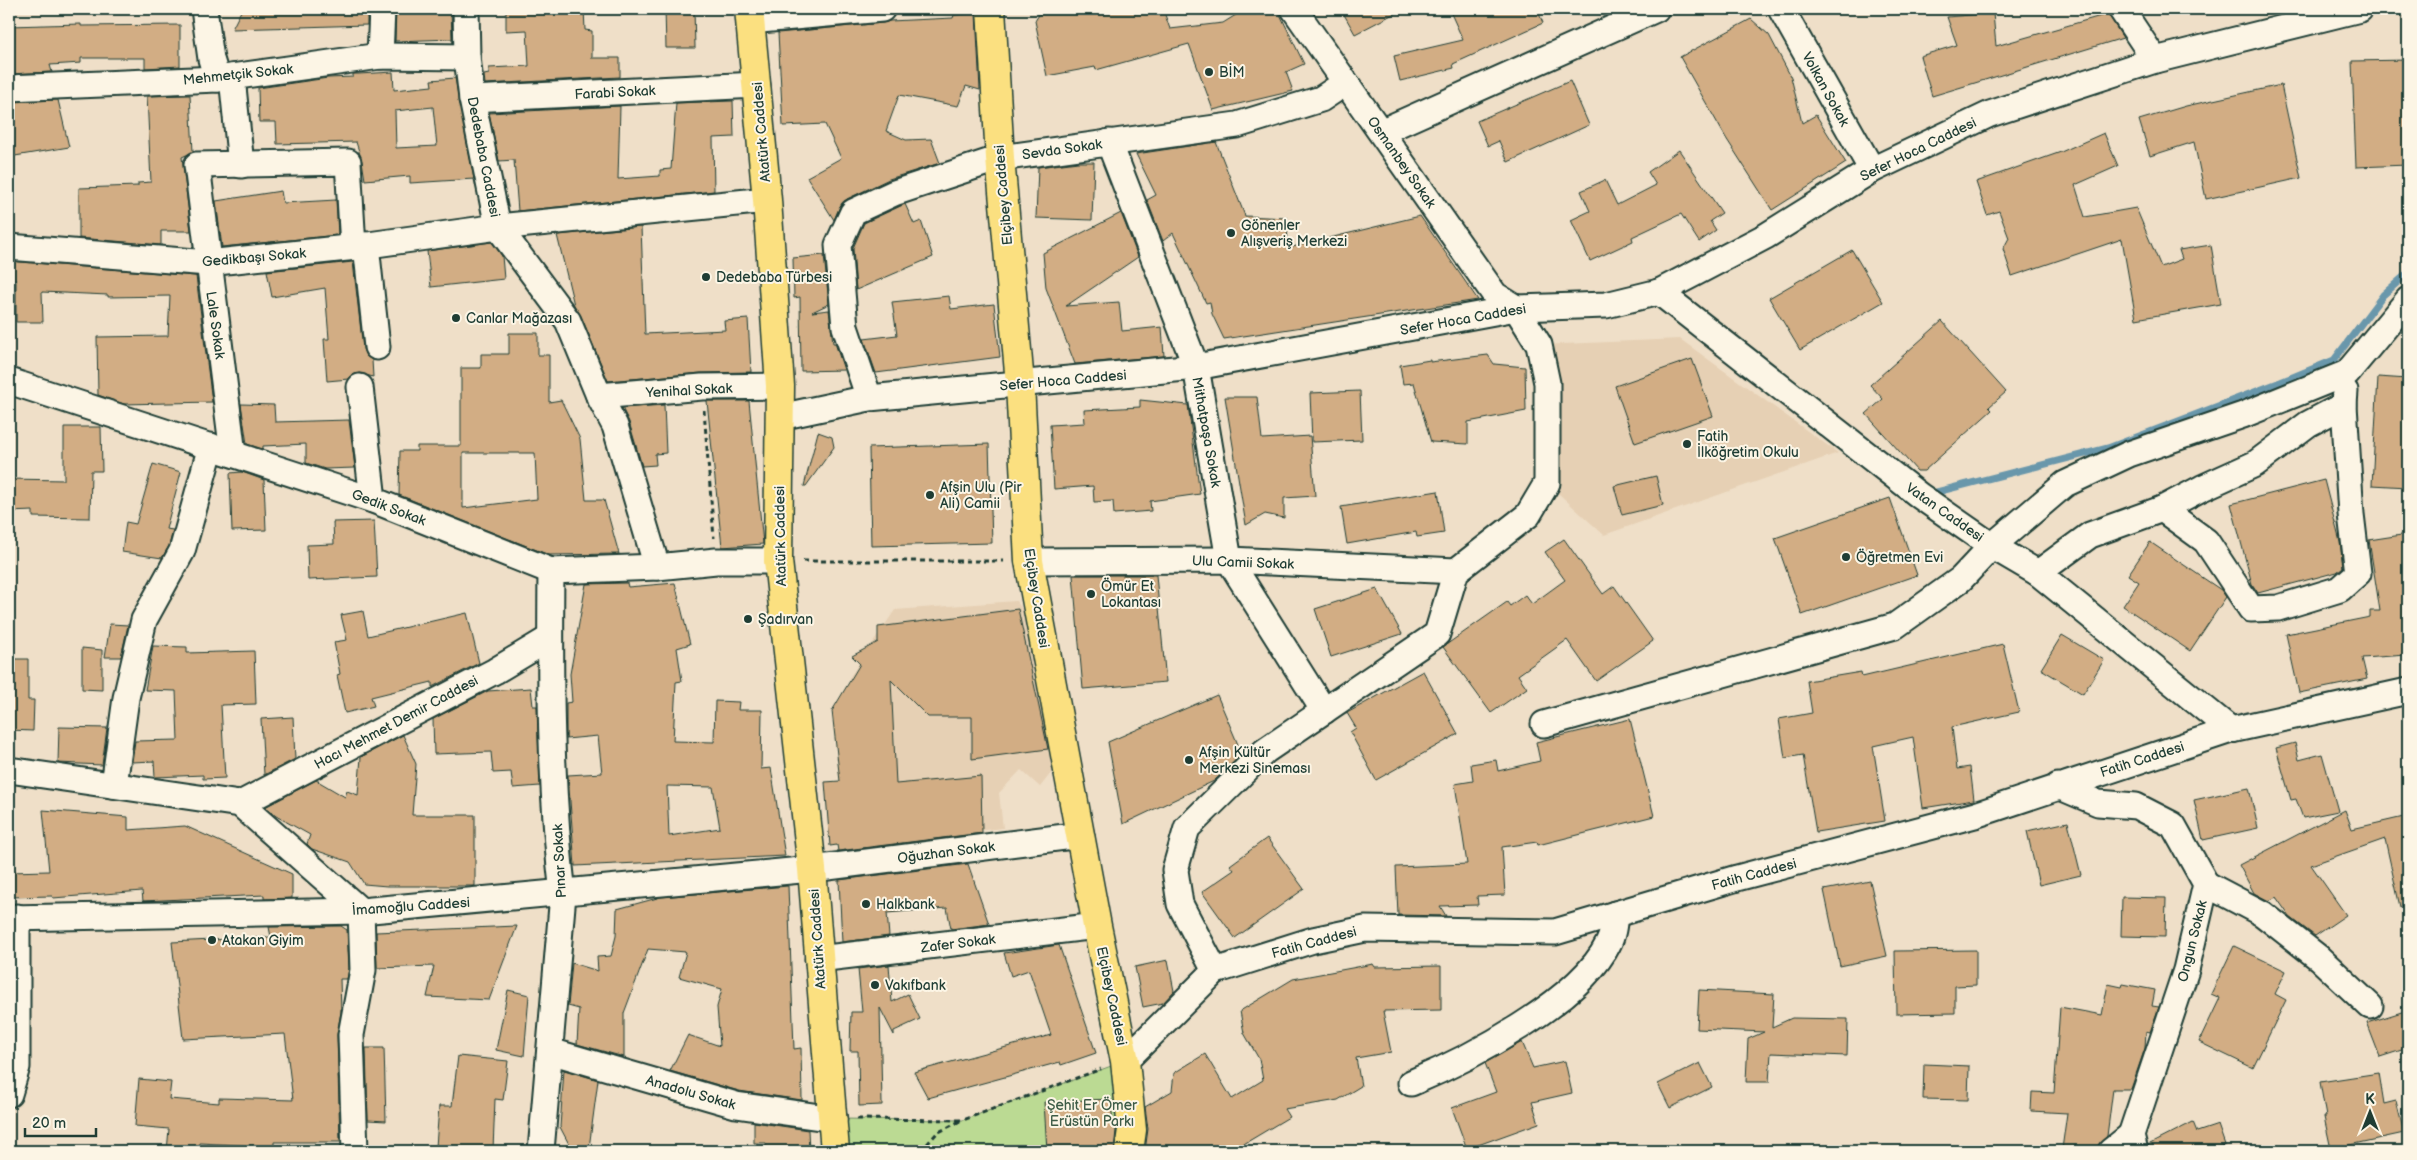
<svg xmlns="http://www.w3.org/2000/svg" width="2417" height="1160" viewBox="0 0 2417 1160" font-family="'Balsamiq Sans',sans-serif">
<style>
.built{fill:#e6d0b4}
.green{fill:#bbda93;stroke:#6d8c64}
.lines{fill:none;stroke-linecap:round;stroke-linejoin:round}
.stream{stroke:#6997ab;stroke-width:7}
.building{fill:#d2ad84;stroke:#1f3d34;fill-rule:evenodd}
.minor-casing{stroke:#1f3d34;stroke-width:29}
.major-casing{stroke:#1f3d34;stroke-width:31}
.path{stroke:#1f3d34;stroke-width:3;stroke-dasharray:5 4;stroke-linecap:butt}
.minor{stroke:#fcf5e5;stroke-width:25}
.major{stroke:#fbe080;stroke-width:28}
.poi-dot{fill:#1f3d34;stroke:#fcf5e5;stroke-width:2}
.labels{text-anchor:middle;stroke-width:4;stroke-linejoin:round;paint-order:stroke}
.poi-label{font-size:14px;fill:#1f3d34;stroke:#fcf5e5;text-anchor:start}
.street-label{font-size:14px;fill:#1f3d34;stroke:#fcf5e5}
.park-label{font-size:14px;fill:#3e5c47;stroke:#fcf5e5}
</style>
<rect width="100%" height="100%" fill="#efdfc8"/>
<filter id="ink" filterUnits="userSpaceOnUse"><feTurbulence type="fractalNoise" baseFrequency=".02" numOctaves="2"/><feDisplacementMap in="SourceGraphic" scale="10" xChannelSelector="R" yChannelSelector="G"/><feConvolveMatrix kernelMatrix="1 2 1 2 8 2 1 2 1" color-interpolation-filters="sRGB"/></filter>
<g filter="url(#ink)">
<g class="built">
<polygon points="1680,339 1838,453 1604,535 1547,483 1539,345"/>
<polygon points="1016,601 1040,632 1059,763 1040,787 1021,770 999,793 1003,828 853,844 858,775 849,678 895,610"/>
</g>
<polygon class="green" points="1125,1061 1129,1151 839,1151 834,1119 963,1120"/>
<g class="lines">
<polyline class="stream" points="1929,494 2108,448 2278,383 2334,360 2383,295 2408,273"/>
</g>
<g class="building">
<polygon points="242,9 367,9 367,25 232,29"/>
<polygon points="396,9 451,9 452,39 395,41"/>
<polygon points="506,9 584,9 585,30 592,31 592,58 620,58 620,77 485,84 484,75 489,74 489,68 529,66 527,30 506,31"/>
<polygon points="665,9 694,9 695,48 666,48"/>
<polygon points="1050,9 1163,9 1170,29 1223,23 1239,13 1278,10 1304,64 1286,72 1293,91 1213,110 1189,44 1096,70 1095,67 1047,76 1035,21 1042,10"/>
<polygon points="1341,9 1403,9 1355,34"/>
<polygon points="1449,9 1537,9 1543,23 1453,64 1454,68 1400,81 1394,56 1463,40"/>
<polygon points="976,13 980,90 966,86 958,106 899,95 886,131 906,140 931,139 940,163 889,179 847,199 840,206 834,220 807,177 841,158 825,124 783,126 778,33 883,23 890,21 953,18 954,15"/>
<polygon points="1993,13 1996,46 2108,14 2123,38 1932,96 1920,56 1957,45 1947,17"/>
<polygon points="1751,19 1769,35 1791,77 1802,123 1816,115 1846,163 1772,210 1726,138 1680,57"/>
<polygon points="81,24 81,26 180,25 180,66 145,68 145,58 81,58 81,63 50,65 52,72 9,74 9,26"/>
<polygon points="2408,60 2408,165 2356,167 2352,61"/>
<path d="M393,72L394,90L432,86L431,80L455,78L474,179L410,183V176L365,180L362,161L356,142L277,144L276,122H259L258,88L328,78L353,77V74H359ZM433,107L437,146L396,148L395,111Z"/>
<polygon points="1570,81 1589,125 1508,162 1499,141 1488,146 1477,121"/>
<polygon points="2281,85 2301,178 2206,199 2194,142 2150,156 2139,120 2186,106"/>
<polygon points="190,95 193,152 182,157 191,231 161,231 161,245 79,238 79,188 138,186 138,183 151,182 147,96"/>
<polygon points="58,100 69,147 9,157 9,102"/>
<polygon points="733,101 734,137 713,138 714,191 518,211 514,160 499,161 489,113 620,106 618,179 660,176 660,170 671,169 676,103"/>
<polygon points="2104,133 2118,166 2075,185 2085,217 2136,208 2161,267 2182,259 2179,250 2211,245 2221,304 2136,319 2122,239 2012,276 2003,249 2009,238 1999,211 1987,215 1976,182 2061,152"/>
<polygon points="1216,142 1245,216 1287,218 1288,248 1420,216 1478,300 1224,339 1212,314 1210,302 1206,303 1173,233 1163,241 1147,200 1156,195 1136,154"/>
<polygon points="1679,150 1722,213 1710,221 1716,230 1699,242 1681,214 1632,237 1633,241 1590,261 1571,220 1590,211 1581,191 1605,180 1617,205 1656,185 1648,172"/>
<polygon points="1078,162 1094,162 1092,220 1036,218 1038,167"/>
<polygon points="281,191 283,203 336,200 338,235 222,247 216,201"/>
<polygon points="905,204 914,224 921,221 933,257 856,290 853,248 864,223"/>
<polygon points="1121,213 1138,257 1066,306 1119,302 1122,331 1162,327 1164,356 1075,364 1046,288 1043,253"/>
<polygon points="641,227 645,334 725,330 724,321 748,319 751,372 701,373 608,381 581,316 574,305 557,235"/>
<polygon points="492,242 502,256 504,279 431,287 427,251"/>
<polygon points="1852,250 1883,302 1800,350 1769,298"/>
<polygon points="824,255 829,304 812,312 829,310 833,343 835,343 844,370 801,371 800,297 794,298 793,258"/>
<polygon points="9,261 196,276 212,402 124,404 98,395 97,337 168,336 170,296 108,297 108,295 42,292 43,322 16,322 16,280 9,280"/>
<polygon points="353,262 363,349 366,356 372,360 373,377 359,373 349,379 327,381 324,339 329,339 325,288 272,297 267,271"/>
<polygon points="949,296 951,309 994,304 1000,357 876,373 864,339 897,335 892,302"/>
<polygon points="1942,321 2006,392 1989,407 1992,410 1924,471 1917,471 1866,414 1883,399 1870,385"/>
<path d="M509,333H538V355H549V402L561,400L580,439L586,500H604L619,554L549,555L399,495L400,451H417V446H461V368H481V354H509ZM463,453H535L537,499L463,508Z"/>
<polygon points="1488,355 1494,364 1525,367 1526,411 1468,422 1468,444 1431,442 1414,383 1403,384 1400,365 1430,360 1430,362"/>
<polygon points="1692,359 1713,416 1635,443 1615,386"/>
<polygon points="2378,377 2408,379 2408,487 2372,485"/>
<polygon points="1360,391 1362,440 1312,442 1310,393"/>
<polygon points="1225,397 1257,397 1262,439 1310,436 1315,496 1284,498 1284,518 1265,514 1246,525"/>
<polygon points="1140,400 1188,405 1200,494 1150,501 1151,511 1114,514 1113,501 1094,502 1093,486 1054,489 1050,425 1085,423 1084,410 1140,407"/>
<polygon points="707,401 749,401 763,544 722,547"/>
<polygon points="241,404 274,405 275,422 349,420 355,468 325,469 306,463 306,444 263,446 263,449 247,444"/>
<polygon points="664,405 666,453 655,454 656,465 642,466 629,422 622,408"/>
<polygon points="64,427 101,427 102,471 91,471 90,518 33,517 33,511 9,512 9,479 64,480"/>
<polygon points="818,432 832,437 834,447 806,486 804,486"/>
<polygon points="989,444 992,543 871,546 869,448"/>
<polygon points="153,464 181,472 166,529 173,530 169,546 162,558 122,552 126,522 136,524"/>
<polygon points="242,472 264,480 266,530 232,531 230,473"/>
<polygon points="1656,476 1663,505 1622,515 1614,486"/>
<polygon points="2324,480 2340,542 2343,567 2337,572 2258,593 2252,584 2231,504"/>
<polygon points="1438,491 1444,533 1417,537 1416,532 1347,544 1341,507"/>
<polygon points="1890,498 1917,575 1802,615 1775,538"/>
<polygon points="374,521 377,577 308,580 307,545 334,544 333,522"/>
<polygon points="2408,534 2408,655 2362,658 2367,679 2299,693 2286,634 2370,617 2370,611 2380,611 2369,540"/>
<polygon points="1564,539 1603,594 1614,586 1653,641 1596,681 1567,640 1518,675 1527,688 1491,713 1443,647 1507,602 1510,606 1525,595 1532,604 1565,580 1545,552"/>
<polygon points="2150,542 2221,590 2226,597 2190,651 2123,606 2139,582 2128,575"/>
<polygon points="1073,575 1156,575 1166,682 1083,689"/>
<path d="M627,583L628,587L675,583L690,644L677,648L682,681L676,682L673,741L714,742L715,701L739,702L738,710H762L761,769L771,768L785,856L575,866L568,775L602,773L598,736L566,739V703L572,702L570,674L586,584ZM667,786L713,787L720,828L669,836Z"/>
<polygon points="1377,589 1402,634 1331,657 1315,609"/>
<polygon points="1018,609 1048,749 972,759 972,717 928,717 891,680 896,784 981,776 982,833 838,851 837,845 830,846 825,782 840,781 832,711 860,664 852,656 878,642 878,627"/>
<polygon points="363,611 368,636 467,613 479,663 432,687 432,682 371,697 374,706 345,713 337,675 340,674 334,642 347,640 341,615"/>
<polygon points="110,624 128,625 121,657 105,657"/>
<polygon points="2062,635 2104,660 2083,694 2041,669"/>
<polygon points="2003,644 2019,712 1952,727 1957,769 1970,767 1974,800 1923,808 1913,737 1873,746 1885,821 1816,832 1803,755 1785,758 1779,719 1812,713 1807,681 1861,672 1862,677"/>
<polygon points="153,646 187,647 187,653 254,651 256,704 221,705 225,778 203,779 203,775 155,777 154,761 132,762 135,741 178,740 176,691 145,690"/>
<polygon points="82,648 102,650 102,690 82,689"/>
<polygon points="9,659 28,659 28,700 34,700 33,731 9,730"/>
<polygon points="1423,671 1458,734 1376,780 1350,732 1356,728 1347,713"/>
<polygon points="531,688 533,706 537,706 540,786 513,788 511,772 493,773 491,752 434,754 433,719 488,691"/>
<polygon points="1217,695 1242,754 1214,781 1123,824 1108,742"/>
<polygon points="293,717 295,759 264,775 261,719"/>
<polygon points="1630,719 1654,816 1538,845 1537,842 1502,847 1505,895 1477,896 1478,905 1440,906 1446,916 1398,915 1396,867 1467,864 1455,784 1473,781 1471,764 1496,760 1498,771 1540,761 1536,742"/>
<polygon points="59,727 107,728 102,765 58,763"/>
<polygon points="403,735 416,764 412,815 475,815 475,886 387,886 364,884 350,862 312,849 307,844 310,835 276,816 265,807 316,780 345,797 347,791 358,795 361,757"/>
<polygon points="2295,743 2299,760 2322,754 2338,811 2303,818 2296,799 2291,800 2276,748"/>
<polygon points="2249,788 2258,828 2203,840 2194,800"/>
<polygon points="43,810 128,817 128,830 185,826 292,874 292,898 264,899 264,895 143,901 142,891 53,898 52,896 9,897 9,872 49,871"/>
<polygon points="2345,810 2352,829 2408,816 2408,906 2400,907 2385,839 2311,865 2346,915 2315,936 2290,917 2276,897 2269,901 2254,893 2239,865"/>
<polygon points="2068,822 2081,875 2039,885 2027,831"/>
<polygon points="1267,838 1304,889 1235,938 1202,892 1234,870 1230,865"/>
<polygon points="968,864 989,924 951,929 947,908 887,913 889,936 842,942 839,880"/>
<polygon points="1870,881 1887,956 1840,966 1824,890"/>
<polygon points="788,886 794,1049 801,1048 802,1100 739,1091 670,1071 688,1035 720,1046 717,1007 722,989 679,977 686,952 648,949 624,1013 624,1057 577,1044 579,1009 568,1006 572,963 598,971 597,957 611,956 616,936 617,909 661,897"/>
<polygon points="2122,897 2166,898 2165,937 2121,936"/>
<polygon points="341,926 347,930 349,969 347,979 340,979 341,1012 337,1035 340,1142 274,1142 274,1147 200,1143 199,1151 167,1151 169,1129 135,1126 139,1079 171,1082 169,1099 219,1103 219,1098 293,1100 285,1034 183,1039 172,942 271,937 269,927"/>
<polygon points="517,926 489,1000 427,997 434,966 377,968 376,932"/>
<polygon points="1059,945 1096,1053 1061,1065 1060,1062 928,1098 914,1072 1051,1035 1029,970 1011,976 1004,953"/>
<polygon points="2234,946 2286,971 2275,994 2286,1000 2253,1068 2199,1042 2220,998 2211,994"/>
<polygon points="1976,950 1976,985 1955,986 1955,1013 1896,1014 1895,951"/>
<polygon points="1168,960 1174,991 1163,1003 1143,1007 1135,967"/>
<polygon points="1373,964 1375,967 1441,966 1441,1010 1383,1011 1391,1052 1356,1058 1361,1086 1338,1100 1284,1109 1289,1117 1232,1151 1214,1149 1210,1151 1145,1151 1148,1129 1145,1107 1172,1091 1174,1073 1205,1054 1232,1099 1263,1080 1259,1059 1244,1033 1240,1011 1293,979"/>
<polygon points="889,965 892,1002 908,994 920,1019 894,1031 894,1035 880,1008 882,1105 859,1106 858,1051 850,1051 851,1012 862,1012 858,969"/>
<polygon points="2108,984 2122,987 2123,984 2155,990 2152,1006 2159,1007 2150,1032 2146,1031 2145,1048 2131,1089 2113,1089 2107,1136 2098,1145 2097,1151 2062,1149 2067,1113 2031,1111 2032,1092 2054,1093 2060,1007 2102,1015"/>
<polygon points="508,990 529,995 524,1056 496,1050"/>
<polygon points="1699,990 1774,994 1772,1027 1792,1018 1848,1019 1847,1056 1771,1053 1769,1082 1746,1082 1748,1039 1764,1032 1697,1029"/>
<polygon points="2408,1010 2408,1048 2380,1057 2367,1023"/>
<polygon points="1522,1042 1533,1068 1565,1061 1572,1093 1532,1102 1539,1123 1467,1149 1452,1108 1496,1092 1485,1063"/>
<polygon points="366,1048 384,1048 386,1121 368,1120"/>
<polygon points="458,1056 508,1061 503,1100 495,1099 493,1150 436,1147 439,1106 452,1106"/>
<polygon points="1700,1063 1712,1087 1670,1108 1658,1084"/>
<polygon points="1924,1064 1969,1066 1968,1100 1923,1099"/>
<polygon points="564,1070 598,1080 589,1148 570,1146 560,1127"/>
<polygon points="2379,1073 2384,1104 2396,1101 2404,1133 2331,1149 2324,1117 2326,1117 2320,1082"/>
<polygon points="1111,1099 1113,1126 1116,1125 1116,1130 1114,1151 1047,1151 1044,1102"/>
<polygon points="754,1122 808,1130 809,1151 766,1151 766,1143 754,1143"/>
<polygon points="2193,1122 2197,1132 2218,1125 2225,1145 2206,1151 2149,1151 2148,1145"/>
</g>
<g class="lines">
<g class="minor-casing">
<g id="minor">
<polyline points="204,9 211,59 217,79"/>
<polyline points="466,9 467,57 472,99 498,227 568,321 599,396 615,426 657,567"/>
<polyline points="1781,9 1872,170"/>
<polyline points="2121,9 2155,60"/>
<polyline points="750,21 882,9"/>
<polyline points="380,56 382,9"/>
<polyline points="232,77 241,165"/>
<polyline points="9,88 217,79 380,56 467,57"/>
<polyline points="472,99 757,85"/>
<polyline points="1383,131 1656,9"/>
<polyline points="1109,142 1196,367 1229,560 1324,711"/>
<polyline points="366,245 377,347"/>
<polyline points="9,247 208,263 347,248 498,227 767,200"/>
<polyline points="1659,292 1920,496 1992,546 2038,573 2231,730"/>
<polyline points="9,381 373,500 551,571 657,567 716,561 778,561"/>
<polyline points="360,387 373,500"/>
<polyline points="599,396 702,387 780,386"/>
<polyline points="869,398 845,327 838,245 853,212 894,193 1000,158 1237,125 1321,99 1345,83"/>
<polyline points="780,417 869,398 1196,367 1516,308 1606,305 1659,292 1766,236 1872,170 1990,114 2155,60 2360,9"/>
<polyline points="233,454 197,165 348,162 353,247"/>
<polyline points="2162,509 2206,541 2251,609 2278,608 2340,589 2358,573 2351,514 2344,405"/>
<polyline points="1029,561 1229,560 1456,571"/>
<polyline points="2038,573 2090,535 2162,509 2202,488 2255,464 2308,424 2344,405 2345,391"/>
<polyline points="1544,724 1895,626 1961,579 1992,546 2065,484 2129,454 2243,415 2347,373 2408,300"/>
<polyline points="9,770 240,804 361,911 363,970 351,1035 355,1151"/>
<polyline points="114,785 126,698 144,620 182,551 211,446"/>
<polyline points="2058,786 2098,803 2136,806 2173,825 2206,884 2186,970 2131,1135 2135,1151"/>
<polyline points="240,804 495,671 550,638"/>
<polyline points="2206,884 2263,914 2319,958 2370,1006"/>
<polyline points="9,918 361,911 812,869 1081,835"/>
<polyline points="818,959 1097,926"/>
<polyline points="1215,971 1180,904 1175,870 1187,828 1265,751 1437,634 1456,571 1528,515 1547,483 1547,383 1539,345 1516,308 1495,295 1294,9"/>
<polyline points="550,1051 736,1105 834,1119"/>
<polyline points="1125,1061 1215,971 1313,940 1365,929 1555,932 1737,878 1975,815 2231,730 2408,691"/>
<path d="M1411,1083C1469,1059 1580,1001 1608,944C1613,935 1614,924 1615,914"/>
<polyline points="9,1094 17,1067 17,917"/>
<path d="M541,1151L563,894C550,787 550,678 551,571"/>
<polyline points="2111,1151 2131,1135"/>
</g>
</g>
<g class="major-casing">
<g id="major">
<polyline points="749,9 767,200 780,386 778,561 812,869 835,1151"/>
<polyline points="991,9 1000,158 1020,384 1029,561 1097,926 1125,1061 1132,1130 1129,1151"/>
</g>
</g>
<g class="path">
<polyline points="704,410 714,538"/>
<polyline points="803,561 1004,561"/>
<polyline points="857,1119 963,1120 1101,1069"/>
<polyline points="921,1151 937,1133 960,1121"/>
</g>
<use href="#minor" class="minor"/>
<use href="#major" class="major"/>
</g>
</g>
<g class="poi-dot">
<circle cx="1209" cy="72" r="5"/>
<circle cx="1231" cy="233" r="5"/>
<circle cx="706" cy="277" r="5"/>
<circle cx="456" cy="318" r="5"/>
<circle cx="1687" cy="444" r="5"/>
<circle cx="930" cy="495" r="5"/>
<circle cx="1846" cy="557" r="5"/>
<circle cx="1091" cy="594" r="5"/>
<circle cx="748" cy="619" r="5"/>
<circle cx="1189" cy="760" r="5"/>
<circle cx="866" cy="904" r="5"/>
<circle cx="212" cy="940" r="5"/>
<circle cx="875" cy="985" r="5"/>
</g>
<g class="labels">
<g class="poi-label">
<text x="1219" y="77">BİM</text>
<text x="1241" y="230">Gönenler<tspan x="1241" dy="16">Alışveriş Merkezi</tspan></text>
<text x="716" y="282">Dedebaba Türbesi</text>
<text x="466" y="323">Canlar Mağazası</text>
<text x="1697" y="441">Fatih<tspan x="1697" dy="16">İlköğretim Okulu</tspan></text>
<text x="940" y="492">Afşin Ulu (Pir<tspan x="940" dy="16">Ali) Camii</tspan></text>
<text x="1856" y="562">Öğretmen Evi</text>
<text x="1101" y="591">Ömür Et<tspan x="1101" dy="16">Lokantası</tspan></text>
<text x="758" y="624">Şadırvan</text>
<text x="1199" y="757">Afşin Kültür<tspan x="1199" dy="16">Merkezi Sineması</tspan></text>
<text x="876" y="909">Halkbank</text>
<text x="222" y="945">Atakan Giyim</text>
<text x="885" y="990">Vakıfbank</text>
</g>
<g class="street-label">
<text transform="translate(238 74) rotate(-6)" y="5">Mehmetçik Sokak</text>
<text transform="translate(1826 89) rotate(61)" y="5">Volkan Sokak</text>
<text transform="translate(615 92) rotate(-3)" y="5">Farabi Sokak</text>
<text transform="translate(761 132) rotate(-95)" y="5">Atatürk Caddesi</text>
<text transform="translate(1062 149) rotate(-8)" y="5">Sevda Sokak</text>
<text transform="translate(1918 149) rotate(-26)" y="5">Sefer Hoca Caddesi</text>
<text transform="translate(484 157) rotate(79)" y="5">Dedebaba Caddesi</text>
<text transform="translate(1402 162) rotate(55)" y="5">Osmanbey Sokak</text>
<text transform="translate(1003 195) rotate(-95)" y="5">Elçibey Caddesi</text>
<text transform="translate(254 257) rotate(-5)" y="5">Gedikbaşı Sokak</text>
<text transform="translate(1463 319) rotate(-10)" y="5">Sefer Hoca Caddesi</text>
<text transform="translate(216 325) rotate(82)" y="5">Lale Sokak</text>
<text transform="translate(1063 380) rotate(-5)" y="5">Sefer Hoca Caddesi</text>
<text transform="translate(689 390) rotate(-3)" y="5">Yenihal Sokak</text>
<text transform="translate(1207 432) rotate(80)" y="5">Mithatpaşa Sokak</text>
<text transform="translate(389 507) rotate(21)" y="5">Gedik Sokak</text>
<text transform="translate(1945 512) rotate(35)" y="5">Vatan Caddesi</text>
<text transform="translate(780 536) rotate(-91)" y="5">Atatürk Caddesi</text>
<text transform="translate(1243 562) rotate(2)" y="5">Ulu Camii Sokak</text>
<text transform="translate(1037 598) rotate(81)" y="5">Elçibey Caddesi</text>
<text transform="translate(396 722) rotate(-28)" y="5">Hacı Mehmet Demir Caddesi</text>
<text transform="translate(2142 759) rotate(-18)" y="5">Fatih Caddesi</text>
<text transform="translate(946 852) rotate(-7)" y="5">Oğuzhan Sokak</text>
<text transform="translate(559 861) rotate(-93)" y="5">Pınar Sokak</text>
<text transform="translate(1754 874) rotate(-15)" y="5">Fatih Caddesi</text>
<text transform="translate(411 906) rotate(-4)" y="5">İmamoğlu Caddesi</text>
<text transform="translate(817 939) rotate(-94)" y="5">Atatürk Caddesi</text>
<text transform="translate(2192 941) rotate(-76)" y="5">Ongun Sokak</text>
<text transform="translate(1314 942) rotate(-15)" y="5">Fatih Caddesi</text>
<text transform="translate(958 943) rotate(-7)" y="5">Zafer Sokak</text>
<text transform="translate(1112 996) rotate(78)" y="5">Elçibey Caddesi</text>
<text transform="translate(691 1092) rotate(16)" y="5">Anadolu Sokak</text>
</g>
<g class="park-label">
<text x="1092" y="1110">Şehit Er Ömer<tspan x="1092" dy="16">Erüstün Parkı</tspan></text>
</g>
</g>
<rect width="2417" height="1160" fill="none" stroke="#fcf5e5" stroke-width="30"/>
<rect x="15" y="15" width="2387" height="1130" fill="none" stroke="#1f3d34" stroke-width="2" filter="url(#ink)"/>
<g transform="translate(2370 1112)" stroke="#fcf5e5" stroke-width="4" paint-order="stroke">
<path d="M0-4L9 19L0 12L-9 19Z" fill="#1f3d34"/>
<text y="-8" font-size="14" font-weight="bold" text-anchor="middle" fill="#1f3d34">K</text>
</g>
<path d="M25 1128v8h71v-8" fill="none" stroke="#1f3d34" stroke-width="2.5"/>
<text x="32" y="1128" font-size="15" fill="#1f3d34" stroke="#fcf5e5" stroke-width="4" paint-order="stroke">20 m</text>
</svg>
